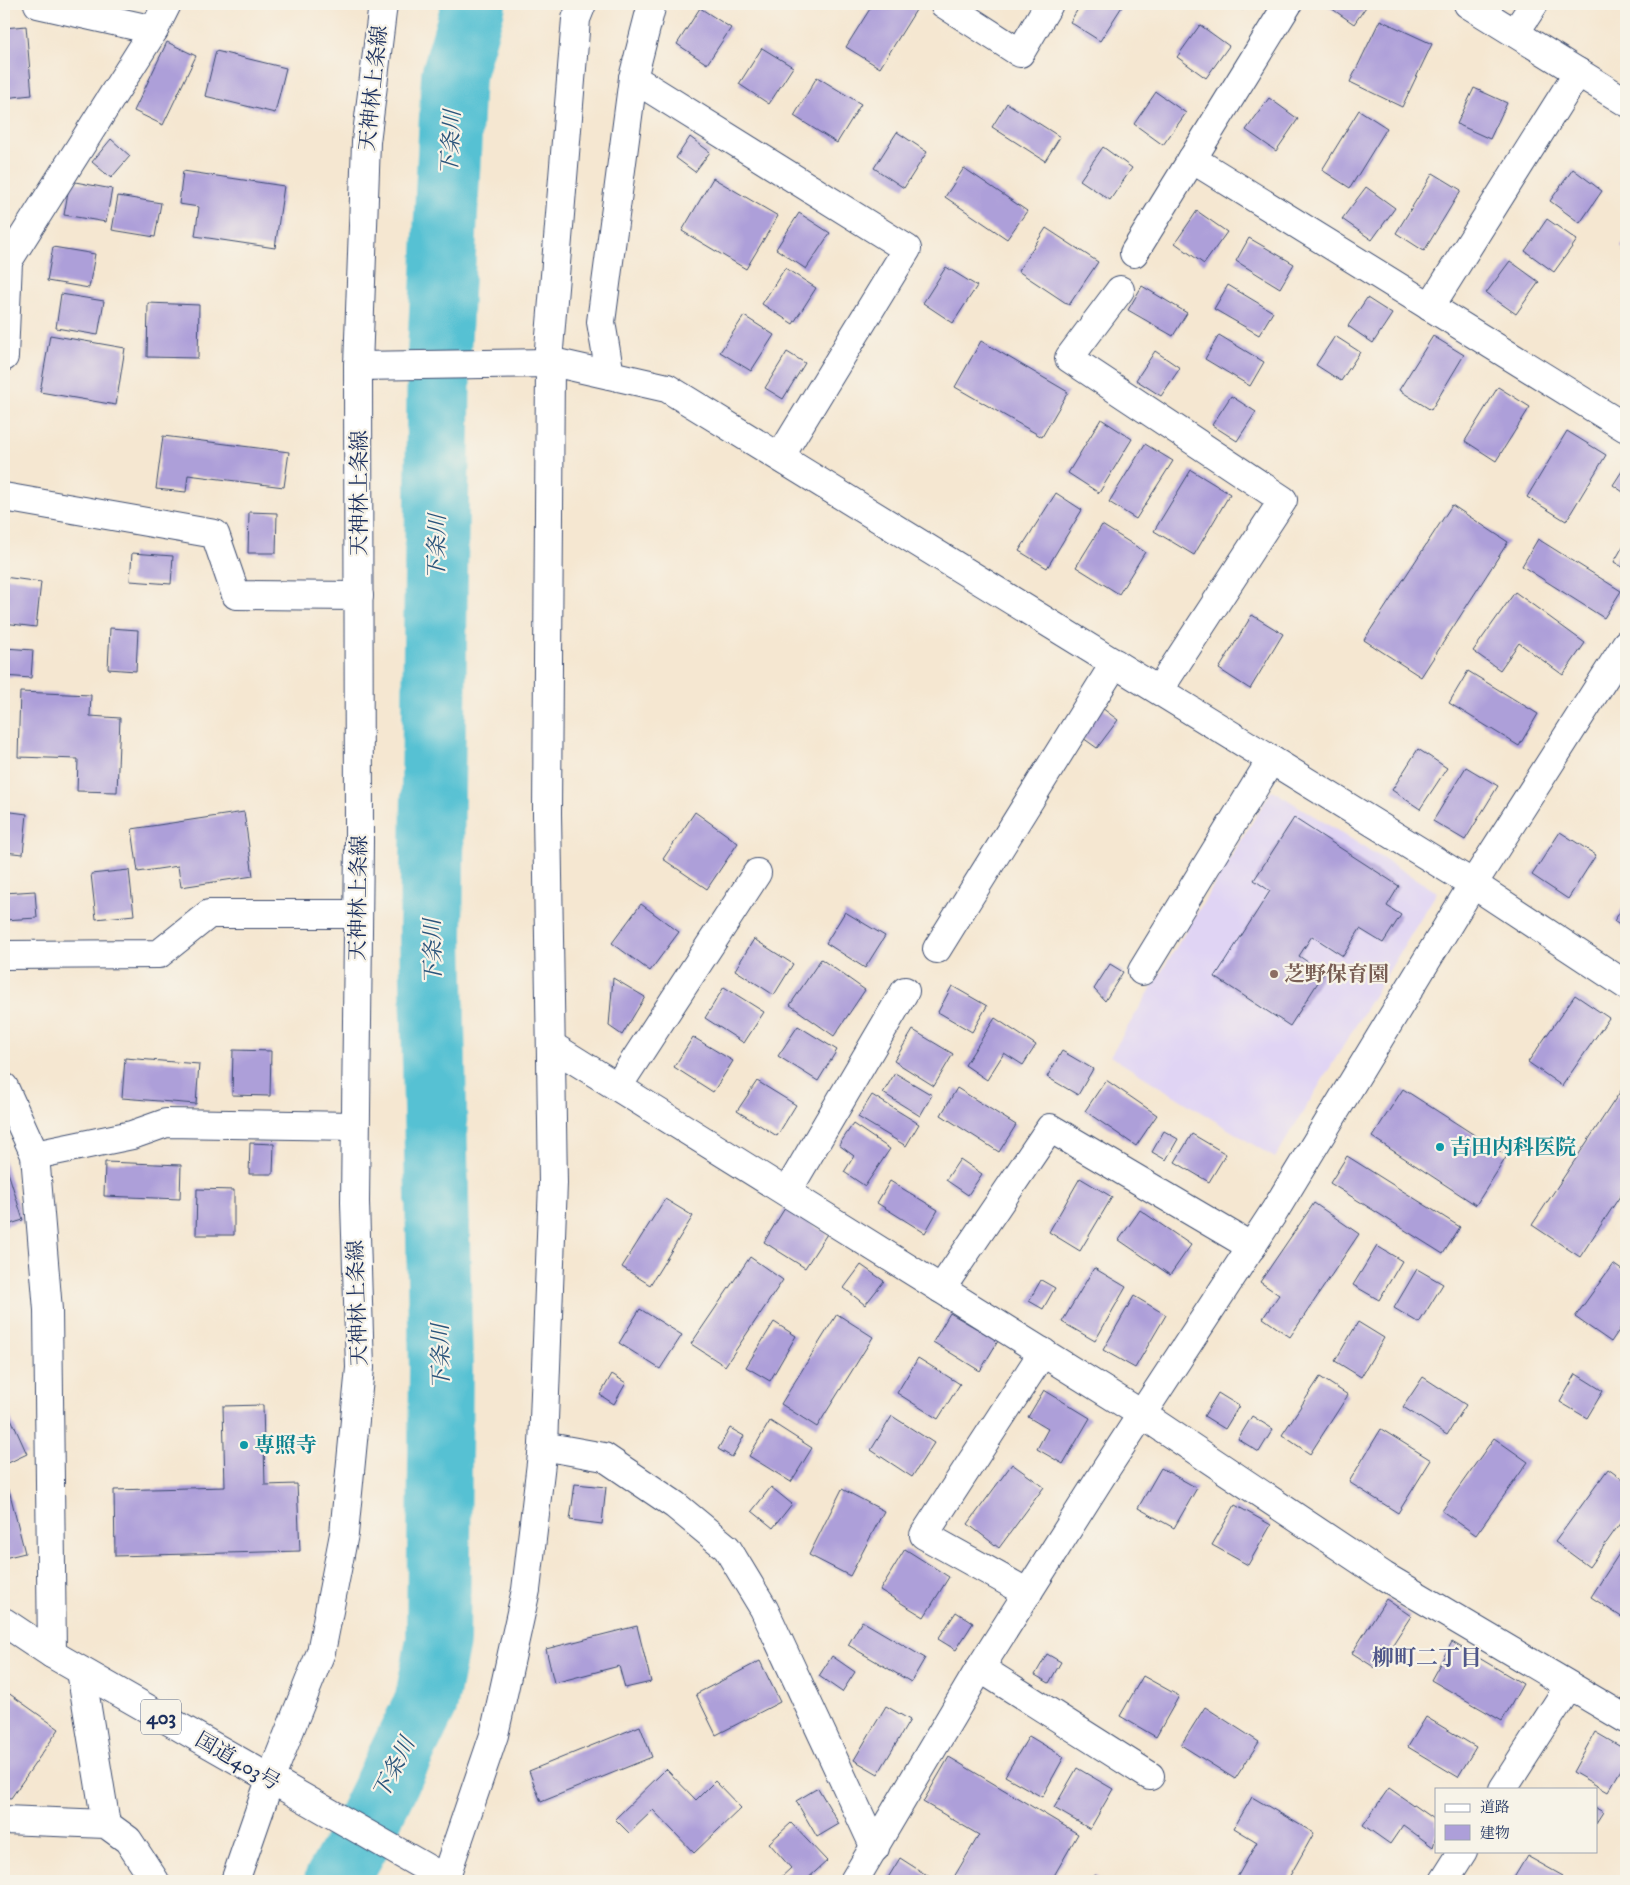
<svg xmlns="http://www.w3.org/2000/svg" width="1630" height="1885" viewBox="0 0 1630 1885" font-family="'IM FELL DW Pica','Noto Serif JP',serif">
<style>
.built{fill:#e0d4f4}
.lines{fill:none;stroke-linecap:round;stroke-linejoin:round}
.river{stroke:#57c1d3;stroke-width:64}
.building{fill:#ad9fd9}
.street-casing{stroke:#3c4b6f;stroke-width:30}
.secondary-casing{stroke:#3c4b6f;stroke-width:30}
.highway-casing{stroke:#3c4b6f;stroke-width:30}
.street{stroke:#fff;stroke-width:28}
.secondary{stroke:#fff;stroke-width:28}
.highway{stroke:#fff;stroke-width:28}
.education-dot{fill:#8d6e63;stroke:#f7f3e8;stroke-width:2}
.culture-dot{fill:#0f9aa8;stroke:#f7f3e8;stroke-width:2}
.labels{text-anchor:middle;stroke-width:4.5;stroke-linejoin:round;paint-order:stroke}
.shield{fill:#f7f3e8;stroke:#5d6a87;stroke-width:1}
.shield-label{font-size:20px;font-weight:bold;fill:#1b2f5e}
.street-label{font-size:21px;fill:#1b2f5e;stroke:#f7f3e8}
.education-label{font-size:21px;font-weight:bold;fill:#785e54;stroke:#f7f3e8;text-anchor:start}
.culture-label{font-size:21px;font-weight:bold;fill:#0d838f;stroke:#f7f3e8;text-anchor:start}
.water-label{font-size:22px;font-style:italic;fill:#2a547b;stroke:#f7f3e8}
.neighbourhood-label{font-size:22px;font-weight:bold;fill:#4e5689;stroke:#f7f3e8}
</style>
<rect width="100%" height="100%" fill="#f7f3e8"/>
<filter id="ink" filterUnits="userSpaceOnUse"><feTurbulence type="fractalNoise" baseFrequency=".02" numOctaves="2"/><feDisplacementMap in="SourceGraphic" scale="10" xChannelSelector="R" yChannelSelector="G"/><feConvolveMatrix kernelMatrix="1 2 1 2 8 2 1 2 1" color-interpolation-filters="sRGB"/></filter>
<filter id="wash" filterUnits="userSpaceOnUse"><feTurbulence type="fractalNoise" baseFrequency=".0096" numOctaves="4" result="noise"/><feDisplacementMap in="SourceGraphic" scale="20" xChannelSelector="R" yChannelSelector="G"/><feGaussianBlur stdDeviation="1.12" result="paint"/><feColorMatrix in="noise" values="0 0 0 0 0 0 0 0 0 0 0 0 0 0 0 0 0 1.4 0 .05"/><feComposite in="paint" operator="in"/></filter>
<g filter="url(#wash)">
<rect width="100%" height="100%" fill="#f5e7d1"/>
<polygon class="built" points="1272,790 1437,892 1275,1158 1110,1056"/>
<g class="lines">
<polyline class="river" points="336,1881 358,1842 426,1703 438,1641 441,1367 431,937 439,353 453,76 474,4"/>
</g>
<g id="blocks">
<g class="building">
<polygon points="873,4 905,4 916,10 880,68 846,47"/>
<polygon points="1081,4 1121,4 1123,5 1100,41 1070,22"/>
<polygon points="1235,4 1247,4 1243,10"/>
<polygon points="1325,4 1368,4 1354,24"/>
<polygon points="700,8 731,28 707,64 677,44"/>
<polygon points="1380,20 1432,44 1402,107 1350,82"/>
<polygon points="1200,25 1229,46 1206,78 1177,57"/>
<polygon points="26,26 32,95 4,98 4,28"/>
<polygon points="167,42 196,56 163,125 134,111"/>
<polygon points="762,48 793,67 769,104 739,84"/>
<polygon points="216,51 286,68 275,113 205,96"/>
<polygon points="817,77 861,104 837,143 794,116"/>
<polygon points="1474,88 1507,103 1490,139 1457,124"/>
<polygon points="1156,92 1186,113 1163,145 1134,124"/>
<polygon points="1269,98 1298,119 1276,151 1246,130"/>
<polygon points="1007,103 1060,137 1045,161 992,127"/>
<polygon points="1359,110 1387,128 1350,188 1322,170"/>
<polygon points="897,132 927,152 904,188 874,168"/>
<polygon points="690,137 710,152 695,172 676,158"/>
<polygon points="111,139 130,156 111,178 92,162"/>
<polygon points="1103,147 1132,168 1110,200 1080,180"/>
<polygon points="964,168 1027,211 1007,239 945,197"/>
<polygon points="1573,169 1602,191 1580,223 1550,201"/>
<polygon points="183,171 284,186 275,248 195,236 199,207 179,204"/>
<polygon points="1433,173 1461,190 1424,251 1396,233"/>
<polygon points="713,178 778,216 746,269 682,231"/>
<polygon points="70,181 112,189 106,222 64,215"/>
<polygon points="1366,187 1395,208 1372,240 1342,219"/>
<polygon points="118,196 161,203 155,237 112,230"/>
<polygon points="1197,211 1227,232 1204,264 1175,243"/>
<polygon points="799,213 830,233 806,269 776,249"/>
<polygon points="1547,219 1577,240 1554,272 1525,251"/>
<polygon points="1046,228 1098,262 1069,305 1018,271"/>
<polygon points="1249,238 1294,264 1280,288 1236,261"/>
<polygon points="1626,240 1626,251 1621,247"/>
<polygon points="53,247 95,254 89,288 47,281"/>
<polygon points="1510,261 1539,282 1516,314 1486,293"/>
<polygon points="946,267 977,286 953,323 923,303"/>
<polygon points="785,268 816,288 793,324 762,304"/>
<polygon points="1228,285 1273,312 1259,335 1214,309"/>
<polygon points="1142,286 1187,313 1173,336 1128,310"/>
<polygon points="61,294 104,301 98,335 56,328"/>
<polygon points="1367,298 1392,314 1373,343 1348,326"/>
<polygon points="148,303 199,305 198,358 147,357"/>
<polygon points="744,316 774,335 751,371 720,352"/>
<polygon points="50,335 125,348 116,405 40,392"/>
<polygon points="1219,335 1264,362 1250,386 1205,359"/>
<polygon points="1335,336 1360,352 1341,381 1316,365"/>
<polygon points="1433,336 1464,355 1431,410 1399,390"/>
<polygon points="981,341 1068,392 1042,437 955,387"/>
<polygon points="1155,351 1180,368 1161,396 1136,380"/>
<polygon points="787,352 805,363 783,399 765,388"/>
<polygon points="1498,387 1530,407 1496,461 1465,441"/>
<polygon points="1231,396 1256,412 1237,441 1212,425"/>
<polygon points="1101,419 1132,439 1099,493 1068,473"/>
<polygon points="1567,431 1606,455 1566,521 1527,497"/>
<polygon points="163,436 289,452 284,487 188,475 186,492 156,489"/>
<polygon points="1145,444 1173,461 1136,519 1109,502"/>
<polygon points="1626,465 1626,494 1613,485"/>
<polygon points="1191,470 1230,494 1194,555 1154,531"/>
<polygon points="1056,493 1082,510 1047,568 1019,551"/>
<polygon points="1452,505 1508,542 1421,677 1364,640"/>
<polygon points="249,512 277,513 276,553 248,553"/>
<polygon points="1102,525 1145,552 1119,594 1076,567"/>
<polygon points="1538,539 1621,591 1604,618 1522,566"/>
<polygon points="1626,541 1626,569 1614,562"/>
<polygon points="132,553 173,556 171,584 130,581"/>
<polygon points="4,577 41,582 36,627 4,623"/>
<polygon points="1515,592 1585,643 1563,675 1519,643 1500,670 1473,651"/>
<polygon points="1252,615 1283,634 1250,689 1219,669"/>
<polygon points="110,628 138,630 136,671 108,669"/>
<polygon points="4,648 33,650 31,678 4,676"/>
<polygon points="1468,671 1538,714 1519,746 1449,703"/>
<polygon points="20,692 91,695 90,716 120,718 117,792 77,791 78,759 18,757"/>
<polygon points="1098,705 1118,720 1097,748 1076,733"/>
<polygon points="1418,749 1447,768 1420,809 1392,790"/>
<polygon points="1466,767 1498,786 1465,840 1433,821"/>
<polygon points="4,811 27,814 23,854 4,852"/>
<polygon points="244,812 253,876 181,887 178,866 138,872 132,829"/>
<polygon points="695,812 738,843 707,889 663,859"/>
<polygon points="1294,818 1399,886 1387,906 1401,915 1383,943 1360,929 1343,956 1312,936 1299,956 1324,973 1290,1026 1215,977 1270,891 1254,880"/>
<polygon points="1560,832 1596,855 1568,899 1532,875"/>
<polygon points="129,870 134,915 96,919 91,874"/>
<polygon points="35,891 37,918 4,920 4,893"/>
<polygon points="1626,903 1626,930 1614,921"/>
<polygon points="641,904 679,932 650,971 612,943"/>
<polygon points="845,912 885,936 865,968 826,943"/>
<polygon points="754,939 793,964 774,995 735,970"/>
<polygon points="821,959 865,990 834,1036 790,1005"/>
<polygon points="1110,964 1123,972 1105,1001 1094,989"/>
<polygon points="613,978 645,997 622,1035 609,1026"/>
<polygon points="952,986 987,1006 972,1032 938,1012"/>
<polygon points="724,987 764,1012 744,1043 705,1018"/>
<polygon points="1575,995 1609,1018 1562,1086 1528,1062"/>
<polygon points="995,1018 1036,1045 1023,1065 1004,1053 987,1080 965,1065"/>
<polygon points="798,1026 837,1050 818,1081 778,1056"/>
<polygon points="913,1030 953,1054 934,1086 894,1061"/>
<polygon points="693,1037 733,1061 713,1092 674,1067"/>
<polygon points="233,1050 271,1051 270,1096 232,1095"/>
<polygon points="1062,1051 1093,1069 1078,1095 1047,1077"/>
<polygon points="125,1058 199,1064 196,1104 122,1098"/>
<polygon points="895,1073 932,1095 920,1116 883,1093"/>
<polygon points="1106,1080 1157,1115 1136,1146 1085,1111"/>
<polygon points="757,1081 796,1105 777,1136 737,1111"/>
<polygon points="1626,1083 1626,1187 1580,1257 1532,1225"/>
<polygon points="957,1088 1016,1125 999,1152 941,1115"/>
<polygon points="1403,1089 1507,1156 1476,1205 1372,1137"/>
<polygon points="872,1095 919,1124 906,1146 858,1117"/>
<polygon points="853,1124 890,1149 865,1186 844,1172 854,1156 839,1145"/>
<polygon points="1164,1131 1178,1139 1166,1160 1152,1152"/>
<polygon points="1192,1134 1226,1154 1209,1182 1175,1162"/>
<polygon points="250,1143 274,1144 273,1174 249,1174"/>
<polygon points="1347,1156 1460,1227 1443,1254 1330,1183"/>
<polygon points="4,1159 23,1220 4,1226"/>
<polygon points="960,1159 982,1174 968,1195 946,1180"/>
<polygon points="105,1162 181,1165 180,1199 104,1196"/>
<polygon points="1080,1178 1112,1197 1080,1251 1049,1232"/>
<polygon points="890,1181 938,1210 925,1233 877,1203"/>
<polygon points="197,1189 234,1190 234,1235 196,1235"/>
<polygon points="665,1199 693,1216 650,1285 622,1267"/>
<polygon points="1314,1203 1359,1234 1290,1337 1263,1318 1279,1295 1260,1282"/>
<polygon points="785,1208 827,1234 805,1268 764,1242"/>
<polygon points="1140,1210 1191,1245 1170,1275 1119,1240"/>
<polygon points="1377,1246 1402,1261 1379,1300 1353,1285"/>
<polygon points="750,1257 783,1280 725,1366 691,1344"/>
<polygon points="1613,1264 1626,1273 1626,1320 1611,1342 1575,1317"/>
<polygon points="861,1265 884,1281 865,1305 844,1288"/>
<polygon points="1094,1268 1126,1287 1095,1341 1062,1322"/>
<polygon points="1417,1269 1443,1284 1419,1323 1394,1308"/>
<polygon points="1041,1280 1055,1288 1043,1309 1029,1301"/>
<polygon points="1134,1296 1166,1315 1135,1368 1103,1350"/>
<polygon points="640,1309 682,1335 660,1369 619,1343"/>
<polygon points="950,1313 998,1341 980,1371 933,1342"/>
<polygon points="837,1314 873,1337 817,1427 781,1404"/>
<polygon points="774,1322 796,1336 770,1381 746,1367"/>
<polygon points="1358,1322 1384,1338 1361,1377 1335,1361"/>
<polygon points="918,1358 960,1384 938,1419 897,1393"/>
<polygon points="612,1374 626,1383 614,1404 600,1395"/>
<polygon points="1576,1374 1603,1391 1587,1418 1560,1402"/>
<polygon points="1320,1377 1348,1395 1310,1454 1282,1435"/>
<polygon points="1423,1377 1466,1405 1447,1435 1403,1407"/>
<polygon points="1044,1390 1090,1418 1063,1464 1037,1449 1048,1429 1028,1417"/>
<polygon points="1218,1393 1239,1406 1225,1429 1204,1416"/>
<polygon points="4,1403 27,1454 4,1465"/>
<polygon points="263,1405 265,1485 297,1484 300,1551 115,1556 114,1490 225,1487 223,1406"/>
<polygon points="892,1416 934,1443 912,1477 871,1450"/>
<polygon points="1252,1416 1273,1429 1259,1452 1238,1439"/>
<polygon points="770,1421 812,1448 791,1482 749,1456"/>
<polygon points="730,1428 744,1436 732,1457 718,1449"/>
<polygon points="1381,1429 1431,1460 1398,1513 1349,1482"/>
<polygon points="1494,1438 1528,1462 1476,1535 1442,1511"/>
<polygon points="1012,1464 1044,1487 999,1548 968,1524"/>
<polygon points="1161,1468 1197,1488 1174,1528 1138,1508"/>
<polygon points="1608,1469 1626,1482 1626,1515 1589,1567 1555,1542"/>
<polygon points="575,1484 606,1487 602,1524 570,1520"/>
<polygon points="771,1487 792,1504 773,1528 752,1511"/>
<polygon points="842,1489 884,1511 850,1576 809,1555"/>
<polygon points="9,1490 25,1553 4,1558 4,1491"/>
<polygon points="1235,1505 1271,1525 1248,1565 1212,1545"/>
<polygon points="1626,1543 1626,1609 1623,1618 1591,1597"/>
<polygon points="905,1549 949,1577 924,1617 880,1590"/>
<polygon points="1386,1599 1411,1616 1377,1669 1352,1653"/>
<polygon points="956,1612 973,1623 956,1650 938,1639"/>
<polygon points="862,1621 925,1658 911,1682 848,1645"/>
<polygon points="637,1626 651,1682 625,1688 619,1666 554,1683 546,1649"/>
<polygon points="1452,1642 1523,1684 1502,1721 1431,1680"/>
<polygon points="1047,1654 1061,1662 1049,1683 1035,1675"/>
<polygon points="832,1656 855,1672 842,1692 819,1676"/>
<polygon points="760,1661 780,1702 716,1735 696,1694"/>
<polygon points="1143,1676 1179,1696 1156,1737 1120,1716"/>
<polygon points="4,1690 59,1729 11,1798 4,1797"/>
<polygon points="886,1706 910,1720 878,1774 854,1760"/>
<polygon points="1205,1707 1259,1742 1235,1779 1181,1745"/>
<polygon points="1426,1717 1476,1747 1458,1777 1408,1747"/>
<polygon points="640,1726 652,1757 541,1802 529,1771"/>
<polygon points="1595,1732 1626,1750 1626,1761 1608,1792 1573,1772"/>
<polygon points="1029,1736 1064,1757 1042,1797 1005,1776"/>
<polygon points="949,1757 1078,1834 1051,1881 961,1881 954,1877 979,1835 923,1802"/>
<polygon points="1077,1768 1113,1789 1090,1829 1054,1808"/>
<polygon points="666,1769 696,1800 715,1781 741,1808 694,1853 653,1810 629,1833 615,1819"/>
<polygon points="818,1788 839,1824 817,1837 796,1801"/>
<polygon points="1389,1788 1436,1821 1436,1837 1433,1847 1403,1825 1390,1844 1363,1825"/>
<polygon points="1252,1797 1314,1833 1287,1881 1235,1881 1257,1842 1234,1828"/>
<polygon points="1596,1808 1603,1812 1596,1823"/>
<polygon points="791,1823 827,1861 805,1881 777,1881 791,1868 769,1843"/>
<polygon points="1527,1856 1563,1876 1560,1881 1512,1881"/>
<polygon points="900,1858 936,1881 886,1881"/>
<polygon points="1095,1875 1104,1881 1091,1881"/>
</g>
</g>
</g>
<g filter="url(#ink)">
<use href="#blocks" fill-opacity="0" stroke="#3c4b6f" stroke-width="1"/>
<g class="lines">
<g class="street-casing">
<g id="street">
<polyline points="38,4 154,30"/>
<polyline points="944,4 1020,53 1049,4"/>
<polyline points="1468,4 1626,102"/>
<polyline points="1515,33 1534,4"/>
<polyline points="633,78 907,249 780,457"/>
<polyline points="1192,159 1626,428"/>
<polyline points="4,245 8,261 4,357"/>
<polyline points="1134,253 1288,4"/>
<polyline points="8,261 154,30 167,4"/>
<polyline points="1120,290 1069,358 1283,500 1159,690"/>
<polyline points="1430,307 1578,72"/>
<polyline points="548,361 667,388 1473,884 1626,985"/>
<polyline points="548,361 576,19 582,4"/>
<polyline points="358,366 550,363"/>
<polyline points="610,375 601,322 633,78 652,4"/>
<polyline points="4,497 215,534 236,595 359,596"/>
<polyline points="937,949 1115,663"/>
<polyline points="4,955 159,954 209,914 358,914"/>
<polyline points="1142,971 1271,760"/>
<polyline points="552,1046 1143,1415 1384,1576 1626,1719"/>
<polyline points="618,1086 757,873"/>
<polyline points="4,1087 35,1155 48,1310 52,1654"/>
<polyline points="35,1155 132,1135 166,1123 355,1126"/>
<polyline points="787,1192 905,991"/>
<polyline points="941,1289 1050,1128 1252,1247"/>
<polyline points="543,1446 604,1457 675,1505 727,1548 764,1609 875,1848"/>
<polyline points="1028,1593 924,1535 1043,1352"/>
<polyline points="980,1668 1150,1776"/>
<polyline points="81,1671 106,1824"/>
<polyline points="1503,1789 1569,1686"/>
<polyline points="4,1820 106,1824 128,1840 155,1881"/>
<polyline points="445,1879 494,1735 526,1590 543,1446 553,1183 547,814 550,363"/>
<polyline points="235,1881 270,1780"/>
<polyline points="854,1881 980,1668 1104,1472 1274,1212 1473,884 1626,644"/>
<polyline points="1444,1881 1463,1851"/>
</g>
</g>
<g class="secondary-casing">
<polyline id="secondary" points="270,1780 321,1652 344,1534 360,1368 355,1202 359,841 358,366 366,142 383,4"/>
</g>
<g class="highway-casing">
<polyline id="highway" points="4,1622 52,1654 449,1881"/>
</g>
<use href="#street" class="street"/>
<use href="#secondary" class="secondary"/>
<use href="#highway" class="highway"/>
</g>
</g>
<circle class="education-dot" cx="1274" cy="974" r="5"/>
<g class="culture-dot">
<circle cx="1440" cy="1147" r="5"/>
<circle cx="244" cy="1445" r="5"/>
</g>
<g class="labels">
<rect class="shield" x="141" y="1699.5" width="40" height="35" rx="4"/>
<g class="shield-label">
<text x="161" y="1724">403</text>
</g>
<g class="street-label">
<text transform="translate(373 88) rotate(-84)" y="7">天神林上条線</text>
<text transform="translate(359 493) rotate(-90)" y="7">天神林上条線</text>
<text transform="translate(358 898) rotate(-89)" y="7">天神林上条線</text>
<text transform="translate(357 1303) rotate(-92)" y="7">天神林上条線</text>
<text transform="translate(238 1761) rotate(30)" y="7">国道403号</text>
</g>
<g class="education-label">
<text x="1284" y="981">芝野保育園</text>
</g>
<g class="culture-label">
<text x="1450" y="1154">吉田内科医院</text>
<text x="254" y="1452">専照寺</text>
</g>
<g class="water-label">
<text transform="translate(450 143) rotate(-87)" y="8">下条川</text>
<text transform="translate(436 547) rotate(-89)" y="8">下条川</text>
<text transform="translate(432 952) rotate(-91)" y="8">下条川</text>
<text transform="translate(440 1357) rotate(-91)" y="8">下条川</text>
<text transform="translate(393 1768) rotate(-63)" y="8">下条川</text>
</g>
<g class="neighbourhood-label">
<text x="1427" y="1665">柳町二丁目</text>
</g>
</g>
<rect width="1630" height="1885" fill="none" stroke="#f7f3e8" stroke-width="20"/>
<rect x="1435" y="1788" width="162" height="65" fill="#f7f3e8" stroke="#9fa5b1"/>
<rect x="1445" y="1804" width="25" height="8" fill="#ffffff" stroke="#9fa5b1"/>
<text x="1480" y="1812" font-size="15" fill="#1b2f5e">道路</text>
<rect x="1445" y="1825" width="25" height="15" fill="#ad9fd9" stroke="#9fa5b1"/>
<text x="1480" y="1838" font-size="15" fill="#1b2f5e">建物</text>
</svg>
